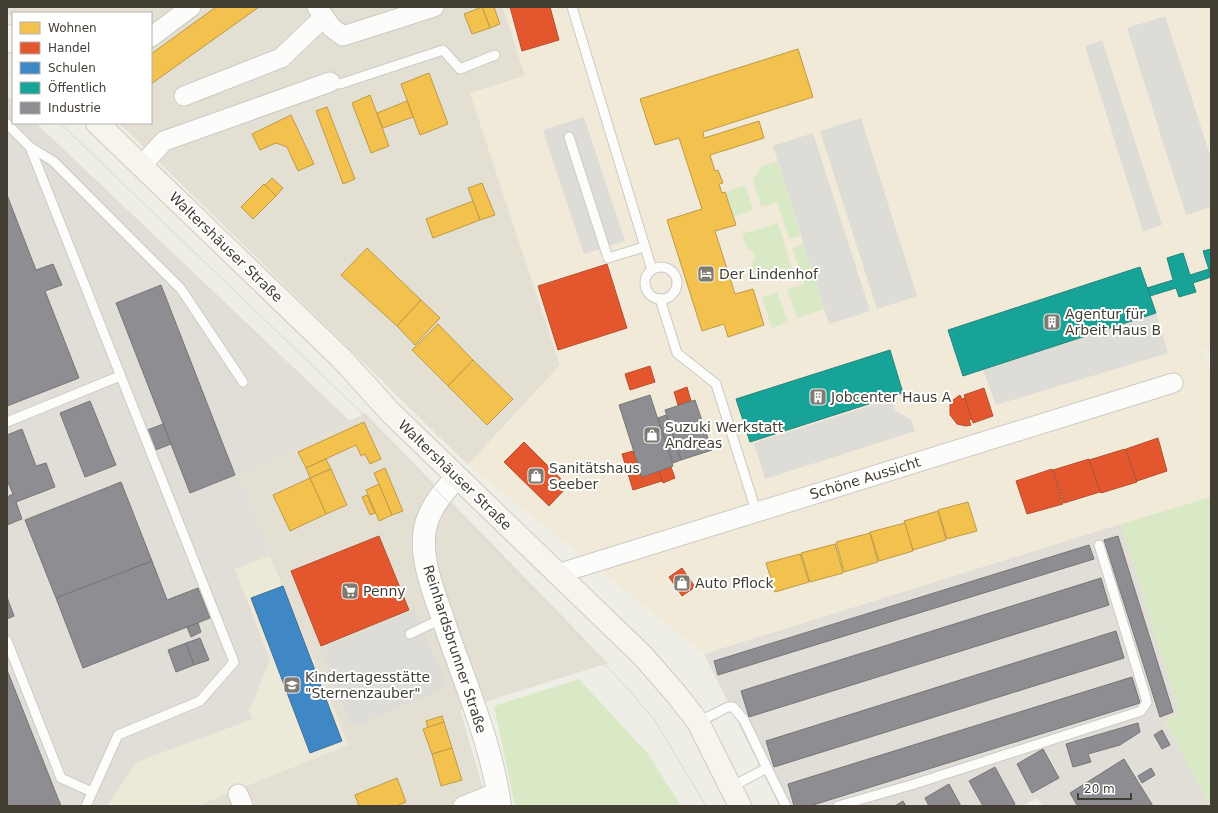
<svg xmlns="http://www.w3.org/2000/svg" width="1218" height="813" viewBox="0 0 1218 813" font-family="'DejaVu Sans',sans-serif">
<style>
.residential{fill:#e3dfd3}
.commercial{fill:#f1ead9}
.industrial{fill:#e1ded7}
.education{fill:#ece9d8}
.green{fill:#d9e9c6}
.parking{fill:#dddcd6}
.homes{fill:#f2c14e;stroke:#be9a46}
.shops{fill:#e4572e;stroke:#b45030}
.schools{fill:#3f88c5;stroke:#40729a}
.public{fill:#17a398;stroke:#24857a}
.industry{fill:#8d8d92;stroke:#777576}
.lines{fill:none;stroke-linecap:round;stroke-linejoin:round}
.service-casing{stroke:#cccac4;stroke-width:11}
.minor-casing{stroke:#cccac4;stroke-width:21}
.tertiary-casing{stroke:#cccac4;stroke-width:24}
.secondary-casing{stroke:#cecabd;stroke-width:24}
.service{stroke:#fcfcfb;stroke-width:9}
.minor{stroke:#fcfcfb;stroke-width:19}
.tertiary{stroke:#fcfcfb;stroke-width:22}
.secondary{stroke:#f6f4ed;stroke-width:22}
.tram{stroke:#d8d8d7;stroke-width:1}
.labels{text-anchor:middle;stroke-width:4;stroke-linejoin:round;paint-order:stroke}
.street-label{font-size:14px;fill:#433e34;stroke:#fff}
.poi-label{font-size:14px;fill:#433e34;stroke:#fff;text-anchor:start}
</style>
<rect width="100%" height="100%" fill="#eeede6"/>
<g class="residential">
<polygon points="7,7 503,7 525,76 470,93 560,365 468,465 119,123 151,123 151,13 13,13 13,19 7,13"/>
<polygon points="365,413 608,663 460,710 488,806 107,806 136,762 252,719 249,711 234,569 270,553 241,476"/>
</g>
<polygon class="commercial" points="503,7 1211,7 1211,347 1203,349 1211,376 1211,497 704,654 468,465 560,365 470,93 525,76"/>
<g class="industrial">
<polygon points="7,96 13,101 13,123 36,123 350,421 241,476 270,553 234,569 270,660 249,711 252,719 136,762 107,806 7,806"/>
<polygon points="1121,524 1179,712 1165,721 1210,806 1043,806 1037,798 1023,806 779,806 704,654"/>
</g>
<polygon class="education" points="270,556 349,745 197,806 107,806 137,762 253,719 249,711 270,660 235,569"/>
<g class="green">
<polygon points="777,161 801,236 789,239 777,202 761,207 753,180 762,166"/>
<polygon points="745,185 753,210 733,217 725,192"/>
<path d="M778,223L792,268L756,279L751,264C757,258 755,251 747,249L742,234Z"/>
<polygon points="804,244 825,309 797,318 787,289 804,284 792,248"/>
<polygon points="777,292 788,322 772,328 762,297"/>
<polygon points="1211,497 1211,806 1210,806 1165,721 1179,712 1121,524"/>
<polygon points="579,679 648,754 681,806 515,806 494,706"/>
</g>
<g class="parking">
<polygon points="1165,16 1211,158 1211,207 1186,215 1127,28"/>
<polygon points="1102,40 1162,225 1143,231 1085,46"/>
<polygon points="584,117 625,241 584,254 543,130"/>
<polygon points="861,118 917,296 877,309 820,131"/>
<polygon points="813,133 870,311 829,324 773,146"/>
<polygon points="1156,313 1168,353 996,405 983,370"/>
<polygon points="891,399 895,410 911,420 915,431 765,479 754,443"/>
<polygon points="415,610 447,687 352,727 320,650"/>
</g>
<g class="homes">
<polygon points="216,7 259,7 151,84 151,54"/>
<polygon points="482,7 494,7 500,24 490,28"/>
<polygon points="482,7 490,28 472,34 464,14"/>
<polygon points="798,49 813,97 703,132 704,138 759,121 764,138 710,155 715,171 718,170 723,183 719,184 722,193 725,192 736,225 715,231 735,294 753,289 764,325 728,337 724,324 702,331 667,220 702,209 679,138 655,145 640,99"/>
<polygon points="429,73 448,124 420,135 401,84"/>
<polygon points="370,95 389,146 371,153 352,103"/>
<polygon points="407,101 413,117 383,128 377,113"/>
<polygon points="327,107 355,179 343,184 316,111"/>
<polygon points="291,115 314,164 298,171 287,147 276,143 260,150 252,134"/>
<polygon points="272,178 283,188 276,196 265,185"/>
<polygon points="482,183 495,215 480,220 468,188"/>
<polygon points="264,184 276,196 253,219 241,207"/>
<polygon points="473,201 480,220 433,238 426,219"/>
<polygon points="367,248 421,300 397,326 341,275"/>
<polygon points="421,300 440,318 415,345 397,326"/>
<polygon points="438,324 473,360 448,386 412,350"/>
<polygon points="473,360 513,399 487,425 448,386"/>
<polygon points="364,422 381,459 370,464 365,454 361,456 356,445 306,468 298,452"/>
<polygon points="326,459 331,469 310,478 306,468"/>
<polygon points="385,468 403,511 392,515 374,473"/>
<polygon points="331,469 347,505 326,514 310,478"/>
<polygon points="310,478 326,514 290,531 273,495"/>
<polygon points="379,484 392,515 379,521 366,490"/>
<polygon points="367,495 375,513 370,515 362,497"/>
<polygon points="968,502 977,531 947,539 938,510"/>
<polygon points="938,511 946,540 913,550 904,521"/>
<polygon points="905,523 913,551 879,561 870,532"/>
<polygon points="870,533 878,562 844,572 836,542"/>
<polygon points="835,544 843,573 810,582 801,553"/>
<polygon points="800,554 809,582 775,592 766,563"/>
<polygon points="442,716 444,722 428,728 426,721"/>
<polygon points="444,722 452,748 432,754 423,729"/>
<polygon points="452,748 462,780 441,786 432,754"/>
<polygon points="397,778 406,802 396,806 359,806 355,795"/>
</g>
<g class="shops">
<polygon points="510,7 550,7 559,40 522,51"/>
<polygon points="607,264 627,328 558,350 538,286"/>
<polygon points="650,366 655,382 630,390 625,374"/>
<polygon points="687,387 691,401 678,405 674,392"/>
<polygon points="984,388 993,416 973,423 964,395"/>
<polygon points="960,395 962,399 965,398 972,419 969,420 971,425 966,426 957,424 950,415 950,404 953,400"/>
<polygon points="1158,438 1167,471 1137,481 1126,449"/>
<polygon points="524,442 568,486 549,506 504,462"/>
<polygon points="1125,449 1137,482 1101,493 1089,460"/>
<polygon points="633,451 642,477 659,471 662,481 633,490 622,454"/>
<polygon points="1089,459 1100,492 1064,503 1053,470"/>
<polygon points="671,467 675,478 663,483 659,471"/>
<polygon points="1052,469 1063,504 1027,514 1016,481"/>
<polygon points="379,536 409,610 321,646 291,571"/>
<polygon points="682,568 695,587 682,596 669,577"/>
</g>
<polygon class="schools" points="283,586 342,741 310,753 251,598"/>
<g class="public">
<polygon points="1211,249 1211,276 1203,251"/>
<polygon points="1183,253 1190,275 1209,269 1211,277 1193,283 1196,292 1179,297 1176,288 1150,296 1147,288 1173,280 1167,258"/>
<polygon points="1140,267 1156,313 963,376 948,330"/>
<polygon points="890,350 903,393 750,442 736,399"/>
</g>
<g class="industry">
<polygon points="7,195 36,270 53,264 62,285 45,291 79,378 7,406"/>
<polygon points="161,285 235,475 190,493 116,303"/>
<polygon points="650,395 673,466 642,477 619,405"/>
<polygon points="695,400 712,450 681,460 665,410"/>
<polygon points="90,401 116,465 85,477 60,413"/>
<polygon points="666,415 681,460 673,463 658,418"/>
<polygon points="163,424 171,444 153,451 145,431"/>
<polygon points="22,429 36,466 46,463 55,487 16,502 22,519 7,525 7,497 13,494 7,480 7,435"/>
<polygon points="121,482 152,561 56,598 25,520"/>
<polygon points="1118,536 1173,712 1160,717 1104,540"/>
<polygon points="1089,545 1094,559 718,675 714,661"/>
<polygon points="152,561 167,600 198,588 210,618 83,668 56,598"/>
<polygon points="1101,578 1109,605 749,717 741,691"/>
<polygon points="7,597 14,616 7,619"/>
<polygon points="198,623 201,632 191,637 187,627"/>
<polygon points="1116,631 1124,658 774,767 766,741"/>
<polygon points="200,638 209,660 194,665 186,643"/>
<polygon points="186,643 194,665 176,672 168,650"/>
<polygon points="7,670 61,806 7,806"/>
<polygon points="1132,677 1140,703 810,806 794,806 788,784"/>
<polygon points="1138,723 1140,732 1120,745 1088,754 1091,762 1073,767 1066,744"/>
<polygon points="1162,730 1170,745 1162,749 1154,735"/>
<polygon points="1043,749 1059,778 1032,793 1017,764"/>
<polygon points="1124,759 1153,806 1076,806 1077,805 1070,793"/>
<polygon points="995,767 1015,804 1011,806 983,806 969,781"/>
<polygon points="1151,768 1155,775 1142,783 1138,776"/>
<polygon points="949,784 961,806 929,806 925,798"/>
<polygon points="903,801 906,806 895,806"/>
</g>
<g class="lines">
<g class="service-casing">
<g id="service">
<polyline points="572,7 652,270"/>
<polyline points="330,82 340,84 443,50 460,69 495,55"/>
<polyline points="7,124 30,147 234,662 200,701 118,735 86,806"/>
<polyline points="569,137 608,258 644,247"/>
<polyline points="30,147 53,161 181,289 243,382"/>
<circle cx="661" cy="283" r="16"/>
<polyline points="660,299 677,353 716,384 756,511"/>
<polyline points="7,422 120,376"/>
<polyline points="410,634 443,618"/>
<polyline points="7,641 61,778 92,792"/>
<polyline points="698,722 728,707 733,707 744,720 767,768 731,787"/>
<polyline points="767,768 786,806"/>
<polyline points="838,806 911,785 1141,711 1147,702 1145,695 1099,545"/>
</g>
</g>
<g class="minor-casing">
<g id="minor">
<polyline points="317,7 332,28 343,36 434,7"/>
<polyline points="151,37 191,7"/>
<polyline points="184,96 281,58 324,17"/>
<polyline points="141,166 164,141 330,82"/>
<polyline points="557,574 1173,383"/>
<polyline points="238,794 243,806"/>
<polyline points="463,806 498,792"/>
</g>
</g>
<g class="tertiary-casing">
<path id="tertiary" d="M457,477C442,493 425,513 424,537C422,567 437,600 446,628C466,686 492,745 500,806"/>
</g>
<g class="secondary-casing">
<g id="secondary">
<polyline points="7,36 13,42"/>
<polyline points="97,123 342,359 391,413 643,656 677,695 698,722 740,806"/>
</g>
</g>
<use href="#service" class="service"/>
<use href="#minor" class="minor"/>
<use href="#tertiary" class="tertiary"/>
<use href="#secondary" class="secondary"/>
<g class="tram">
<polyline points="7,72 13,78"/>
<polyline points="60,123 370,421 619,679 654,719 706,806"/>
</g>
</g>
<defs>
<g id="hotel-square" transform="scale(0.9)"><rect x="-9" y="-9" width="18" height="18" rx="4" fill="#7f7b72" stroke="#fff"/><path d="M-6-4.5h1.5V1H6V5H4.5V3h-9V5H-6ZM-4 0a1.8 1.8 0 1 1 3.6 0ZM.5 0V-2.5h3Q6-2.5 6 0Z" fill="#fff"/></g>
<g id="building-square" transform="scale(0.9)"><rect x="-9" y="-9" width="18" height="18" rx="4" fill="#7f7b72" stroke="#fff"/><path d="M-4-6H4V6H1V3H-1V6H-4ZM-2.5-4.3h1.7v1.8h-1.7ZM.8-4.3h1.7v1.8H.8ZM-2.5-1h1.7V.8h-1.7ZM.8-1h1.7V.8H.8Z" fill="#fff"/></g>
<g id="shop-square" transform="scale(0.9)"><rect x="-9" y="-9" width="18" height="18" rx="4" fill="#7f7b72" stroke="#fff"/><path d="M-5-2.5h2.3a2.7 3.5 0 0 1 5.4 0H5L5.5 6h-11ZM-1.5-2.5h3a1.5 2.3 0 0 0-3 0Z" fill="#fff"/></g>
<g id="supermarket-square" transform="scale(0.9)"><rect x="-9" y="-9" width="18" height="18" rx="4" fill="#7f7b72" stroke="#fff"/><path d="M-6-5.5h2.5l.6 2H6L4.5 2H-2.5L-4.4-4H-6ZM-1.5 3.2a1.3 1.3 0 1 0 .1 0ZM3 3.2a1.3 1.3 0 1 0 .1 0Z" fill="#fff"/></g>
<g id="school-square" transform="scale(0.9)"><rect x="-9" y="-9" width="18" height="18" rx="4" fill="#7f7b72" stroke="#fff"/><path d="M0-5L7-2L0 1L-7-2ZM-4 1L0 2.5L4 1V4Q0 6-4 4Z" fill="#fff"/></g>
</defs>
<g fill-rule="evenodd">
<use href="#hotel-square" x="706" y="274"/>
<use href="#building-square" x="1052" y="322"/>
<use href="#building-square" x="818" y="397"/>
<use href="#shop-square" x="652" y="435"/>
<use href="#shop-square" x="536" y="476"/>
<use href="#shop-square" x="682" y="583"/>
<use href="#supermarket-square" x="350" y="591"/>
<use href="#school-square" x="292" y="685"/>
</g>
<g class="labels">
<g class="street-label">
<text transform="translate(226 247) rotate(44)" y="5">Waltershäuser Straße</text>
<text transform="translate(455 475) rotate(44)" y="5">Waltershäuser Straße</text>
<text transform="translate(865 478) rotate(-17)" y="5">Schöne Aussicht</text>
<text transform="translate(455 649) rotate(72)" y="5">Reinhardsbrunner Straße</text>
</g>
<g class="poi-label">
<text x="719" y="279">Der Lindenhof</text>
<text x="1065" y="319">Agentur für<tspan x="1065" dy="16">Arbeit Haus B</tspan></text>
<text x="831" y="402">Jobcenter Haus A</text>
<text x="665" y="432">Suzuki Werkstatt<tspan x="665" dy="16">Andreas</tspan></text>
<text x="549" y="473">Sanitätshaus<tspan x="549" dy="16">Seeber</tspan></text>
<text x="695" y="588">Auto Pflock</text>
<text x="363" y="596">Penny</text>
<text x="305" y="682">Kindertagesstätte<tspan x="305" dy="16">"Sternenzauber"</tspan></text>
</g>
</g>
<rect width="1218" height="813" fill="none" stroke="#433e34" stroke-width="16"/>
<rect x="12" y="12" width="140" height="112" fill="#ffffff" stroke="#b4b2ae"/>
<rect x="20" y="22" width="20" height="12" fill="#f2c14e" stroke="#b4b2ae"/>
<text x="48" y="32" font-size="12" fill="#433e34">Wohnen</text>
<rect x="20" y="42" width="20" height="12" fill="#e4572e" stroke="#b4b2ae"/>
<text x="48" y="52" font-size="12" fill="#433e34">Handel</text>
<rect x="20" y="62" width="20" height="12" fill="#3f88c5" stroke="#b4b2ae"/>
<text x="48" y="72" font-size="12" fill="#433e34">Schulen</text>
<rect x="20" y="82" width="20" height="12" fill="#17a398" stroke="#b4b2ae"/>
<text x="48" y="92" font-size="12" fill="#433e34">Öffentlich</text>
<rect x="20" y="102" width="20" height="12" fill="#8d8d92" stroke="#b4b2ae"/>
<text x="48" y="112" font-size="12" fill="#433e34">Industrie</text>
<path d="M1078 793v6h53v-6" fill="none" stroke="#433e34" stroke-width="2"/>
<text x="1084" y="793" font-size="12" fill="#433e34" stroke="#ffffff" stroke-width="3" paint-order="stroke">20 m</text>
</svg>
